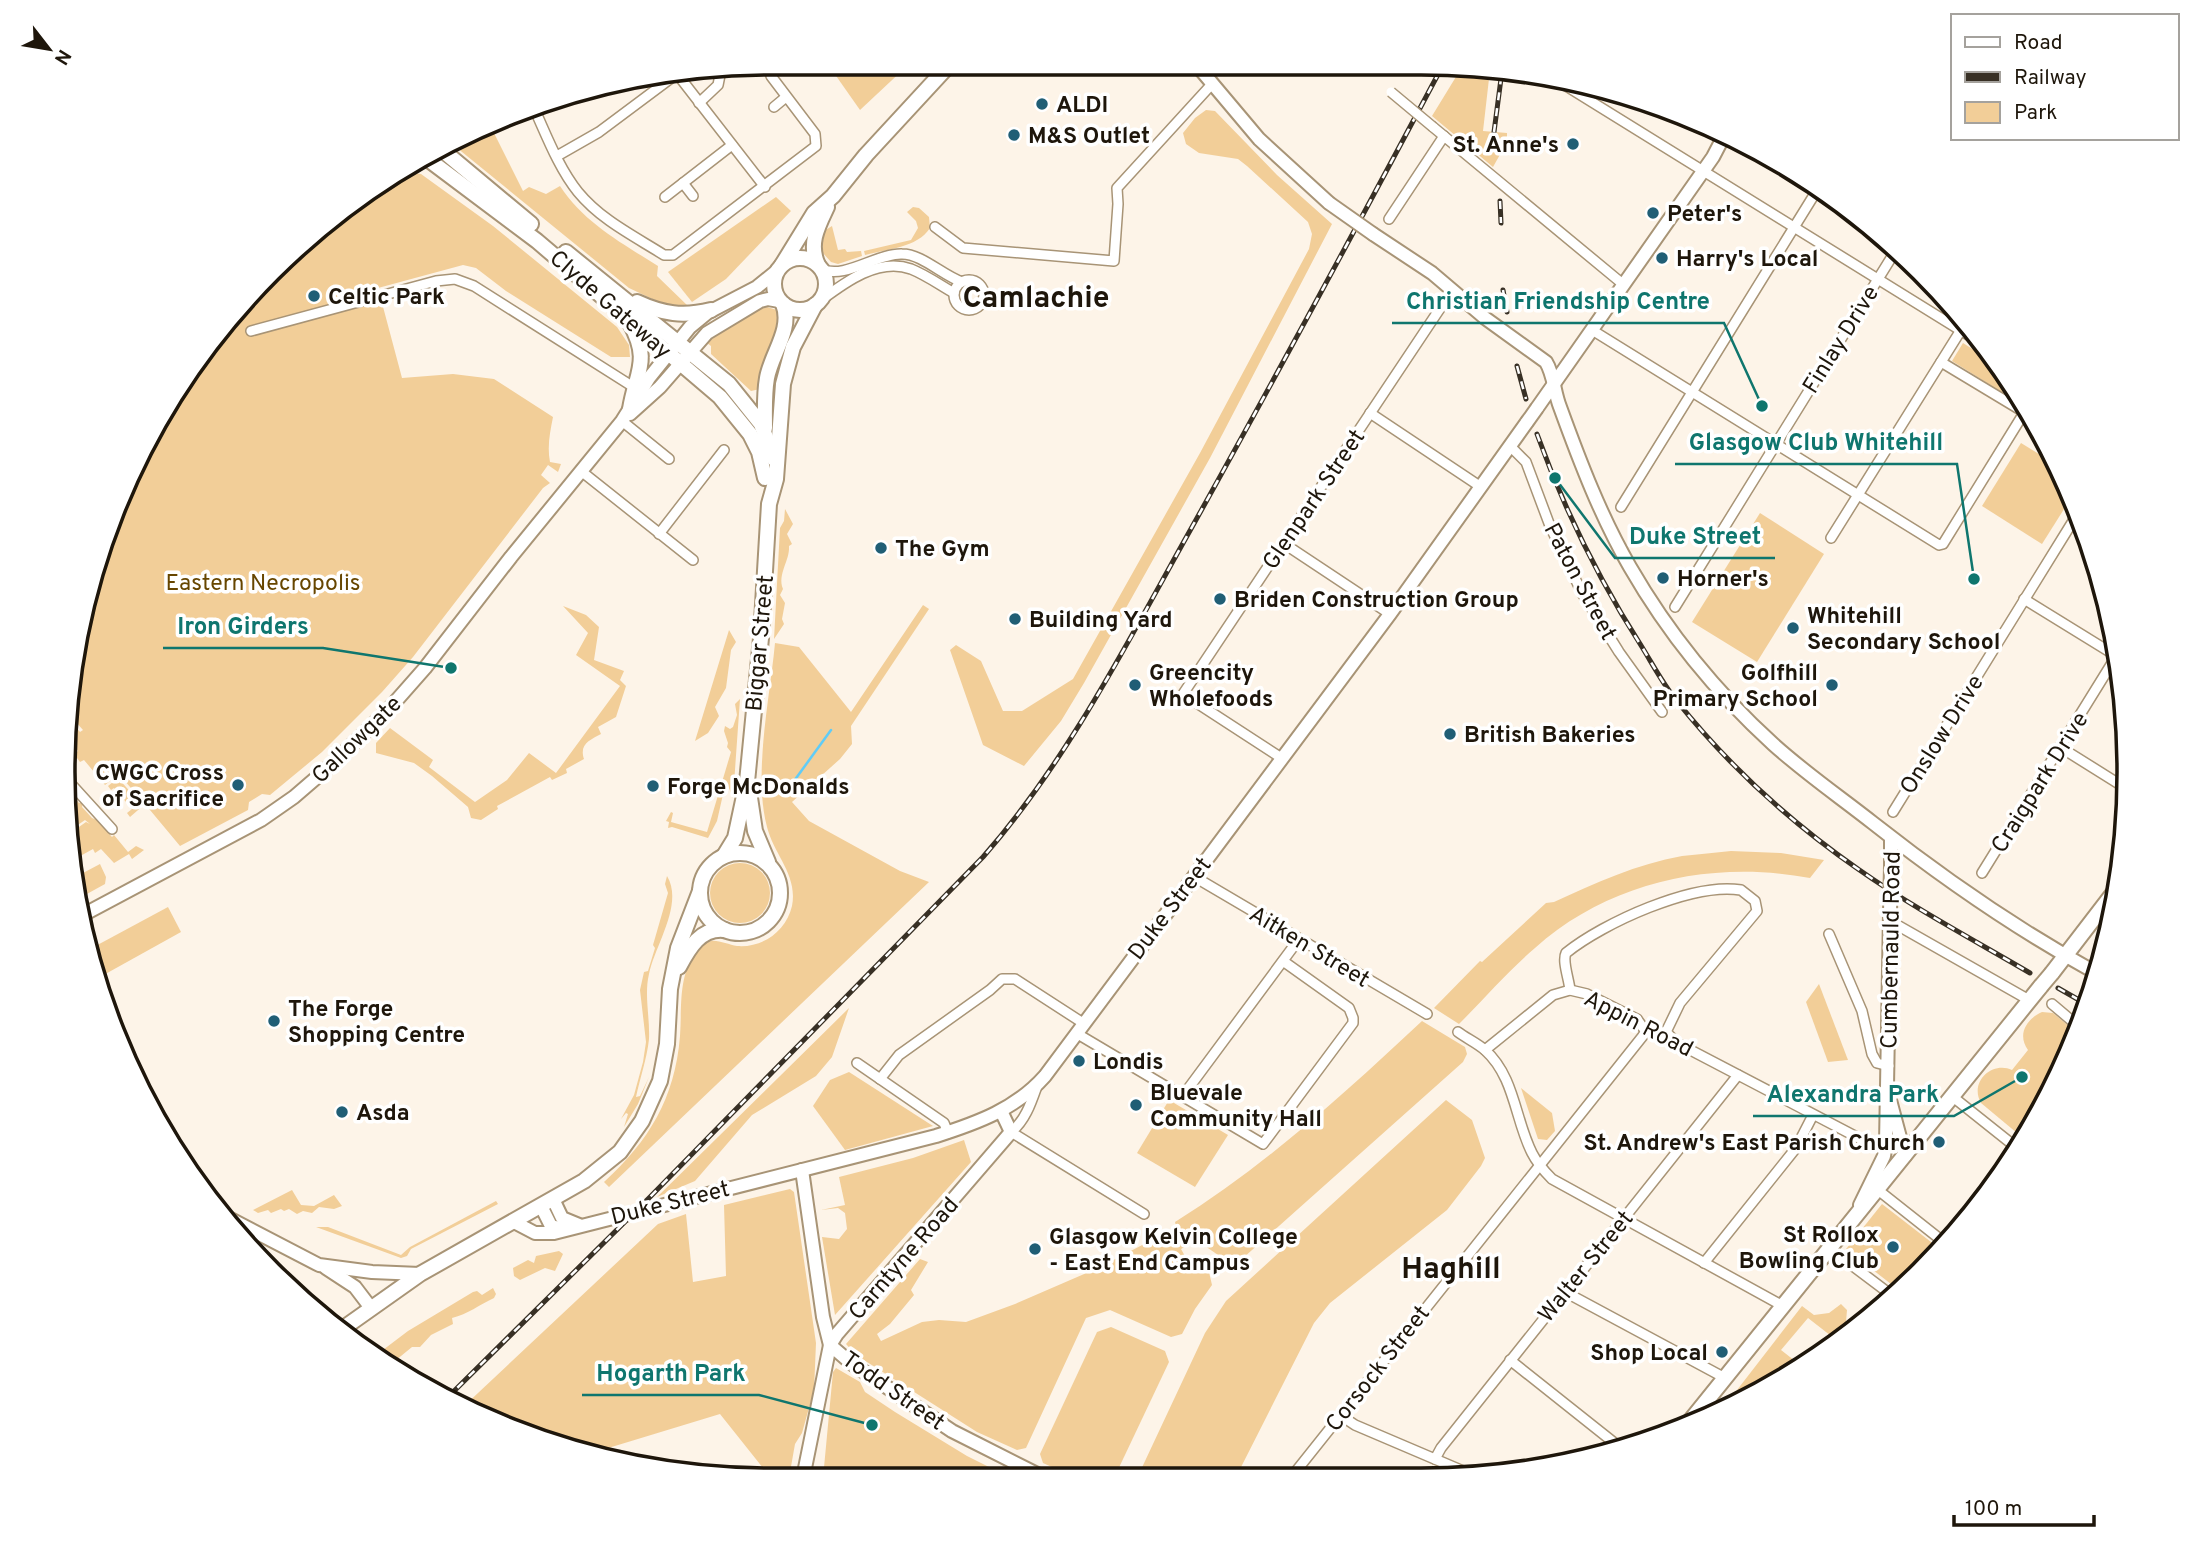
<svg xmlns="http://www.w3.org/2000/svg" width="2192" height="1543" viewBox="0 0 2192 1543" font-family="Overpass,sans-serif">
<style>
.green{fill:#f2ce98}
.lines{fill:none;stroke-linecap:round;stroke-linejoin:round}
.stream{stroke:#60ccf7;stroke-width:2.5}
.street-casing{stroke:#a89476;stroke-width:12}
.secondary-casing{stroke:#a89476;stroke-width:16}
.primary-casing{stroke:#a89476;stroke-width:18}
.street{stroke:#fff;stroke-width:9}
.secondary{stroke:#fff;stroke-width:12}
.primary{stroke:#fff;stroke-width:14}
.rail-casing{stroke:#383025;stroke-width:5}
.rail{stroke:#fff;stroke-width:2.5;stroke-dasharray:8;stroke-linecap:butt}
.street-bridge-casing{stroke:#a89476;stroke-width:12;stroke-linecap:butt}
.secondary-bridge-casing{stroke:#a89476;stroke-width:16;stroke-linecap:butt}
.primary-bridge-casing{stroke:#a89476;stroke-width:18;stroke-linecap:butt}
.street-bridge{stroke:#fff;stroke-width:9}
.secondary-bridge{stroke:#fff;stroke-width:12}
.primary-bridge{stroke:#fff;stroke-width:14}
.poi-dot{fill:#205e75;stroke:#fff;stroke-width:2.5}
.labels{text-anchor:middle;stroke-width:7;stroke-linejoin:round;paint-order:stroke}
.poi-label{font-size:23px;font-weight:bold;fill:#1e160b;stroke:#fff;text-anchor:start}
.street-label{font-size:23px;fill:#1e160b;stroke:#fff}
.park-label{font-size:23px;fill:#674600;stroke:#fff}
.district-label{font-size:30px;font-weight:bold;fill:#1e160b;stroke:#fff}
.rim{fill:none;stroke:#1e160b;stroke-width:3.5}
.leader{fill:none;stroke:#0f766e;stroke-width:2.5}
.callout-dot{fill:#0f766e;stroke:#fff;stroke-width:2.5}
.callout-label{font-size:24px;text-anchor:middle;font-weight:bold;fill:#0f766e;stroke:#fff;stroke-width:7;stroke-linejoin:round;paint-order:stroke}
</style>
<rect width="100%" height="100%" fill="#fdf4e8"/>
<g class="green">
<polygon points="827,63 905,63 907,66 860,110"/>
<polygon points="1462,67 1490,70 1483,131 1507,133 1507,142 1493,167 1432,116"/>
<polygon points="1206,110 1215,111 1277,175 1332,224 1210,458 1084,683 1061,721 1024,766 983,745 950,650 956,645 981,661 1003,711 1022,711 1073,679 1200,453 1309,249 1312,234 1308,222 1247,166 1238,159 1199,153 1186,144 1183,133 1195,118"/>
<path d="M489,123L523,191L529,187L546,194L560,186C584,223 622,243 658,266L657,276L688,306L680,307L665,305L629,288L451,143Z"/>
<path d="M409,172L421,174L493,226L617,327L629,345L630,357H611L506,291L476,268L463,265L378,288L402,378L453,374L494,379L553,417C550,432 547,447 550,462L561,464L558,472L548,465L541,475L550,483L543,488L413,657L382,692L322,752L270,795L262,794L249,802L248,810L180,846L145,804L130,817L127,813L132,809L114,788L111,790L108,786L118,778L134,796L136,794L107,760L105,762L116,776L105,785L84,760L80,762L74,754L78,751L65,736L68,718L80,732L83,730L67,712L69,679L117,500L182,378L239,305L378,182L393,174L397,178Z"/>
<polygon points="776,197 791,211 726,279 692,302 668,272"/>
<path d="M913,207L919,208L929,217L930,228C917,248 887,249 865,255L864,251L911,240L918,228L916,221L907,212Z"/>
<polygon points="832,226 838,250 845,249 847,252 861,251 862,256 838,264 831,262 822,252 824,231"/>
<path d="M767,307L777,310L779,322L760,389L751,391L711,354V346L707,343C724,329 745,311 767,307Z"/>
<polygon points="1963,343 1996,364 2021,399 2019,403 1952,361"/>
<polygon points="2021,443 2055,464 2071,498 2042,544 1982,506"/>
<path d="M785,509L793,524L787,534L792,544L789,546C790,561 777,574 783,589L780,595L785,603L782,619L784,624L774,639L780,528L784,521Z"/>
<polygon points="1760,513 1824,554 1757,662 1692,622"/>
<path d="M923,605L929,609L851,726L852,744L840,759L792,802L809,821L900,871L929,882L609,1187L604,1182C649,1141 675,1098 680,1036C682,1008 678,977 695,954C699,948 704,943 711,941C719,940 729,945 737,946C763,948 786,931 792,906C798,875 774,855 767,827C753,775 770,697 775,643L799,647L851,712Z"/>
<path d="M563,606L586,615L599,627L594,660L624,671L620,680L626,686L616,717L598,727L601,734C590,740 579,744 584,759L566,769L567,773L552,780L550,777L497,806L498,809L481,820L471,818L468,807L432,776L414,763L376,753V743L390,728L433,760L429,767L475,802L507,780L529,753L556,773L620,686L576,655L588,633Z"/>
<polygon points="729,630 736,642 731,650 726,688 715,707 719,716 708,733 695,741"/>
<polygon points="740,699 733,798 726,781 717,821 708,838 672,827 668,828 669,822 666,821 671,812 673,813 671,822 707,832 731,752 727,747 728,743 724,731 725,726 730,729 733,727 737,715 735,704"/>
<polygon points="68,785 69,792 79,803 83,803 82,807 92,818 97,820 112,837 114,835 128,852 136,846 144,850 132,859 129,854 114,863 101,849 95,853 93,849 73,860 69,834 86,822 90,824 85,820 69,831 65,789"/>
<path d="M1731,851L1781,853L1824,860L1810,878C1713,860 1610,881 1535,948C1508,971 1484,999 1459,1024L1434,1008L1480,961L1482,962L1546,903L1554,902C1595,883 1637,864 1682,856C1699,854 1715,853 1731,851Z"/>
<circle cx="740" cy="893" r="30"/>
<polygon points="100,864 106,877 105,884 76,900 75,891 81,887 83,883 81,878 83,873"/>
<path d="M667,876C684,904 655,945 649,974C644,995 650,1017 649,1039C647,1058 640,1078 636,1097L640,1096L649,1077L638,1104L624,1127L628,1114L626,1113L621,1119L634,1095L643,1062L646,1042L640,990L644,972L648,971L655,948L653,945L668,893L665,884Z"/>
<polygon points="168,907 181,932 100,977 90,949"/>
<polygon points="1819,984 1848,1060 1828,1062 1806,1002"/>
<polygon points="849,1008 832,1057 816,1076 752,1115 695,1181 657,1197"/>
<path d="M2042,1012L2053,1013L2076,1032L2056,1084L2023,1138L1981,1103C1969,1082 1992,1061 2012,1070L2028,1050C2017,1035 2026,1019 2042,1012Z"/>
<path d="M1422,1021L1465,1047L1467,1054L1463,1062L1234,1266L1176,1226L1175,1222C1266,1165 1344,1094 1422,1021Z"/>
<polygon points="849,1072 933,1126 845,1150 813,1106 830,1080"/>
<polygon points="1521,1088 1552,1113 1555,1131 1547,1140 1538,1139"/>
<polygon points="1169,1100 1228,1135 1195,1187 1137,1153"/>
<polygon points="1446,1100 1472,1120 1485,1158 1481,1166 1447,1210 1330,1303 1314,1323 1237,1475 1138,1476 1205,1333 1226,1301"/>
<polygon points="964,1140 971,1162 835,1315 822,1237 839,1239 847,1229 845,1213 838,1208 821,1210 845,1205 839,1177 913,1158"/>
<polygon points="790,1189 794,1192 816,1343 814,1390 802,1433 795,1444 789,1478 771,1478 720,1414 605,1449 610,1459 589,1456 462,1408 658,1224 686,1214 693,1282 726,1276 724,1205"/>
<polygon points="292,1190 301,1205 314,1206 334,1195 342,1206 334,1209 319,1207 312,1213 303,1211 297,1214 289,1209 284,1211 281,1209 271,1213 268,1210 258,1213 253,1210"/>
<polygon points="496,1201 498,1204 411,1249 407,1256 401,1258 316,1227 328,1227 401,1255 410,1247"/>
<polygon points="1882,1204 1940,1249 1900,1291 1846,1249"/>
<polygon points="1173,1229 1193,1242 1181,1249 1186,1258 1209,1272 1212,1285 1195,1309 1182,1334 1171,1337 1110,1310 1086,1318 1026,1448 1017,1450 977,1432 856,1355 846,1344 920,1259 928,1262 911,1290 914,1295 890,1324 877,1334 881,1341 922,1322 939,1320 966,1322 1015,1304 1098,1268"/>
<polygon points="559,1251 563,1254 555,1271 545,1268 520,1280 514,1276 513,1268 528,1260 534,1263 536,1256"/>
<path d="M493,1288L496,1294L494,1298C479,1305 468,1314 452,1318L453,1324L431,1335L420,1347H412L390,1365L375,1356L408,1331L473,1292L477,1291L482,1295Z"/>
<polygon points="1841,1304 1847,1310 1846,1322 1851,1329 1835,1339 1808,1318 1781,1350 1799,1364 1763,1387 1751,1384 1744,1400 1720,1412 1802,1306 1814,1315 1829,1313"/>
<polygon points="1111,1327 1165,1351 1169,1362 1115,1476 1072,1476 1043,1463 1040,1454 1097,1332"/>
<polygon points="836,1368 860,1382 865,1392 895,1412 967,1456 1009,1477 823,1478 833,1372"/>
</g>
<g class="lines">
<polyline class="stream" points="794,781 831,730"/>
<g class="street-casing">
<g id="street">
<polyline points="919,66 923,63"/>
<polyline points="678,75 765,187"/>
<polyline points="1550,76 1981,343"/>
<polyline points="699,103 718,85 721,70"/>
<path d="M533,106C546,134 558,167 578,192C601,220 634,236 664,255H673L816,146L815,134L771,76"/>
<polyline points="774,107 786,97"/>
<polyline points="1433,127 1624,285"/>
<polyline points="557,156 599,132 674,76"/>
<polyline points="683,183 693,196"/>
<polyline points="665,197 732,145"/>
<polyline points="1389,219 1444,136"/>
<polyline points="935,227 963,248 1114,261 1118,204 1117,188 1212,84"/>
<path d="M822,269C844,280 877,253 902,254C922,254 942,275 962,282"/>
<circle cx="969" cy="295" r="15"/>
<path d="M820,301C844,283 878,257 911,269C926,275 940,285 954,293"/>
<polyline points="1592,330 1939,545 1943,544 2027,408"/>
<polyline points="251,331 436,281 455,279 474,286 635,388"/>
<polyline points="1941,362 2024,412"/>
<polyline points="1370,413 1481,487"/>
<polyline points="622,421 669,459"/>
<polyline points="1510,446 1526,462 1550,526 1582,593 1619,652 1662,712"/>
<polyline points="581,471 693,560"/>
<polyline points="1621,507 1819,187"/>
<polyline points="659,534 724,450"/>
<polyline points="1831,538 1966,322"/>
<polyline points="1283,543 1390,614"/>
<polyline points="2024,599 2118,657"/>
<polyline points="1675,607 1896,250"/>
<polyline points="2060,747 2127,789"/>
<polyline points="1283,759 1183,694 1443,304"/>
<polyline points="64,784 72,785 112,829"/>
<polyline points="1893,812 2078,513"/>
<polyline points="1982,873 2117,655"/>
<polyline points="1193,876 1427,1014"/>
<polyline points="1890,921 2029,1000"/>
<polyline points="1829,934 1862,1011 1872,1054 1877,1063 1889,1066"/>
<path d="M1570,990C1569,979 1562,961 1566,953C1603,923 1693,882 1741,890L1755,901L1757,911L1680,1003L1666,1032"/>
<polyline points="2052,1004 2078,1026"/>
<path d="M1458,1032C1466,1038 1477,1043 1485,1050C1515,1077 1515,1120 1532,1153C1537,1163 1544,1171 1552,1179L1783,1306"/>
<polyline points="1076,1033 1263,1144 1353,1023 1353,1018 1349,1008 1283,961"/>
<polyline points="1485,1050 1553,995 1570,990 1587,994 1637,1019 1646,1032 1666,1032 1677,1043 1874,1146"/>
<polyline points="857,1063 944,1123 948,1133"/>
<polyline points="880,1079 899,1055 990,990 1002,979 1015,979 1083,1023"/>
<path d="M1037,1086C1031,1103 1025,1121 1011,1132L1144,1214"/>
<polyline points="1182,1097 1299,939"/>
<polyline points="1953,1097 2017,1148"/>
<polyline points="1878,1190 1945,1243"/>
<polyline points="1829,1248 1894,1297"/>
<polyline points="1704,1263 1796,1148 1813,1115"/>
<polyline points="1565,1292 1725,1378"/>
<polyline points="1510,1360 1622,1449"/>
<polyline points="1340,1415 1355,1425 1470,1474"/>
<polyline points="1435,1459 1441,1448 1738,1075"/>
<polyline points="1293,1475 1646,1032"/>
</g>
</g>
<g class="secondary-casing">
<g id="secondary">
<polyline points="1195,63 1259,139 1329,203"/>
<path d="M1373,234L1432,273L1485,318L1546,362C1554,375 1554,392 1560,407C1580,462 1601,517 1630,567C1668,633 1717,693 1773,744C1805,773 1840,797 1873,823C1944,879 2018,930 2098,974"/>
<polyline points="1537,408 1713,157 1725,134"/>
<polyline points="630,414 660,387 707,333 760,301 768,299 779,301"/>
<polyline points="1891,866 1891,839"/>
<polyline points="79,917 261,820 294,797 330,766 388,710 425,668 511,557 622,421 649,378 690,327 707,313 757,287 778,270"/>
<polyline points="1890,1100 1905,1156"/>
<polyline points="802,1170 823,1317 830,1345 851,1363 952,1431 1043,1477"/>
<polyline points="553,1199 562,1218 579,1225"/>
<polyline points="1860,1205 1884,1156 1886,1144 1890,913"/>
<polyline points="541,1206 551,1226 564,1229"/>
<polyline points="223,1215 319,1265 372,1272 420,1274"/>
<path d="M514,1222L535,1233H554L936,1136C977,1123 1016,1109 1045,1076L1390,614L1527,422"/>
<polyline points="326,1268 355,1287 371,1308"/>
<polyline points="803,1478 830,1345 837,1334 1011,1132 1001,1111"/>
</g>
</g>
<g class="primary-casing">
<g id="primary">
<polyline points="441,149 531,224"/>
<polyline points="425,157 537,241 720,397 750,434 759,452 765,478"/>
<polyline points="566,252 729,384 761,424 774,459"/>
<circle cx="800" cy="284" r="26"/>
<polyline points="782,265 814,213 833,196 866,155 951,63"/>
<path d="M818,265C808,244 818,226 827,207"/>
<path d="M637,302C663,314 683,317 711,310"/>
<path d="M630,409C636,372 651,361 630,323"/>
<path d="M765,428C765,412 764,395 767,378C771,354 793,329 783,304"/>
<polyline points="749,791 755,831 768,862"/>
<circle cx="740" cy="893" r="40"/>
<polyline points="724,856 735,838 747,782 761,638 769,504 776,479 783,384 793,347 815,305"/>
<path d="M679,967C689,948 701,927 725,930"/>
<polyline points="2052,973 2115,891"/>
<polyline points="338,1332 420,1274 584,1181 620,1152 642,1121 660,1081 667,1044 670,989 678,948 700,891"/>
<polyline points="1687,1425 2041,986"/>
</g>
</g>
<use href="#street" class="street"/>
<use href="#secondary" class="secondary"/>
<use href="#primary" class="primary"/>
<g class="rail-casing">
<g id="rail">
<polyline points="1494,132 1502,71"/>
<polyline points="1500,201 1501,223"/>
<polyline points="1503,290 1507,312"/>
<polyline points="1517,366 1526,399"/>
<path d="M1537,434C1564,509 1599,580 1642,647C1653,665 1663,684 1676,700C1728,765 1790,822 1858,869C1912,907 1972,939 2030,973"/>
<polyline points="2058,988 2086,1004"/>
<path d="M446,1399L650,1197L983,857C1067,761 1125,647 1187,536C1274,380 1359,223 1443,65"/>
</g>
</g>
<use href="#rail" class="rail"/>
<g class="street-bridge-casing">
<polyline id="street-bridge" points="1391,92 1433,127"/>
</g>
<g class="secondary-bridge-casing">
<g id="secondary-bridge">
<polyline points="1329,203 1373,234"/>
<polyline points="1527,422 1537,408"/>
<polyline points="1890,913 1891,866"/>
</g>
</g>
<g class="primary-bridge-casing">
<polyline id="primary-bridge" points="2041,986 2052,973"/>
</g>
<use href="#street-bridge" class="street-bridge"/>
<use href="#secondary-bridge" class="secondary-bridge"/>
<use href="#primary-bridge" class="primary-bridge"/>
</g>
<g class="poi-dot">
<circle cx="1042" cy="104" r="7"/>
<circle cx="1014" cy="135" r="7"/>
<circle cx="1573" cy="144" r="7"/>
<circle cx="1653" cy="213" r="7"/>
<circle cx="1662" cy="258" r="7"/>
<circle cx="314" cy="296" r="7"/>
<circle cx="881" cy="548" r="7"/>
<circle cx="1663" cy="578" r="7"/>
<circle cx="1220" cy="599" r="7"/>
<circle cx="1015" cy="619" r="7"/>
<circle cx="1793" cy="628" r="7"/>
<circle cx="1135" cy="685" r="7"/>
<circle cx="1832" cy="685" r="7"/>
<circle cx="1450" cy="734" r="7"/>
<circle cx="238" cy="785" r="7"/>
<circle cx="653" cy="786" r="7"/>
<circle cx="274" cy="1021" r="7"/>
<circle cx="1079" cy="1061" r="7"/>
<circle cx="1136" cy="1105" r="7"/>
<circle cx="342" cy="1112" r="7"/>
<circle cx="1939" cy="1142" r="7"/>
<circle cx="1893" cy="1247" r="7"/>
<circle cx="1035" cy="1249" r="7"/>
<circle cx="1722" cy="1352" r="7"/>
</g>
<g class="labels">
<g class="poi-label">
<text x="1056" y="112">ALDI</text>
<text x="1028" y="143">M&amp;S Outlet</text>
<text x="1559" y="152" text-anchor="end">St. Anne's</text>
<text x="1667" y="221">Peter's</text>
<text x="1676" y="266">Harry's Local</text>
<text x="328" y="304">Celtic Park</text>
<text x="895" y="556">The Gym</text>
<text x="1677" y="586">Horner's</text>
<text x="1234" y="607">Briden Construction Group</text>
<text x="1807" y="623">Whitehill<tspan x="1807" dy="26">Secondary School</tspan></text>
<text x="1029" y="627">Building Yard</text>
<text x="1149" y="680">Greencity<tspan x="1149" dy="26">Wholefoods</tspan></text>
<text x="1818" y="680" text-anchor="end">Golfhill<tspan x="1818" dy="26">Primary School</tspan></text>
<text x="1464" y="742">British Bakeries</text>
<text x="224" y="780" text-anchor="end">CWGC Cross<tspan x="224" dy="26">of Sacrifice</tspan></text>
<text x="667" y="794">Forge McDonalds</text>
<text x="288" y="1016">The Forge<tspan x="288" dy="26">Shopping Centre</tspan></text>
<text x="1093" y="1069">Londis</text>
<text x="1150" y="1100">Bluevale<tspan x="1150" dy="26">Community Hall</tspan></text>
<text x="356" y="1120">Asda</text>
<text x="1925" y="1150" text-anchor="end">St. Andrew's East Parish Church</text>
<text x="1879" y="1242" text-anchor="end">St Rollox<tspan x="1879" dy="26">Bowling Club</tspan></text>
<text x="1049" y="1244">Glasgow Kelvin College<tspan x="1049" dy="26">- East End Campus</tspan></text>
<text x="1708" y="1360" text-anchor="end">Shop Local</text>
</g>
<g class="street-label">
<text transform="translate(611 304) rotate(41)" y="8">Clyde Gateway</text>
<text transform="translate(1840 339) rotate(-58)" y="8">Finlay Drive</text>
<text transform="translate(1313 499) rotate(-56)" y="8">Glenpark Street</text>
<text transform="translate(1581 581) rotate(62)" y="8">Paton Street</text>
<text transform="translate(759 643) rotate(-85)" y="8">Biggar Street</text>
<text transform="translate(1941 734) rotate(-58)" y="8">Onslow Drive</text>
<text transform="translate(356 739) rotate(-44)" y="8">Gallowgate</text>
<text transform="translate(2039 782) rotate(-58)" y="8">Craigpark Drive</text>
<text transform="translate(1169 908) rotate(-53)" y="8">Duke Street</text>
<text transform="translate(1310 946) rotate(31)" y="8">Aitken Street</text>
<text transform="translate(1890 950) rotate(-89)" y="8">Cumbernauld Road</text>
<text transform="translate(1639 1023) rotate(27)" y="8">Appin Road</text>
<text transform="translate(670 1202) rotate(-14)" y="8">Duke Street</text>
<text transform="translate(903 1258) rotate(-49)" y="8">Carntyne Road</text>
<text transform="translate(1585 1266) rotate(-51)" y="8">Walter Street</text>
<text transform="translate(1377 1368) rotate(-52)" y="8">Corsock Street</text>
<text transform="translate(894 1390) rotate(35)" y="8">Todd Street</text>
</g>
<g class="park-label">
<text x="263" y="590">Eastern Necropolis</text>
</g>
<g class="district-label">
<text x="1036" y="307">Camlachie</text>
<text x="1451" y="1278">Haghill</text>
</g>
</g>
<path d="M0 0H2192V1543H0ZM771 75H1421A696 696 0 0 1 2117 771V772A696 696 0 0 1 1421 1468H771A696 696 0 0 1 75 772V771A696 696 0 0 1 771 75Z" fill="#fff" fill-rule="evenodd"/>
<path class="rim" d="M771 75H1421A696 696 0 0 1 2117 771V772A696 696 0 0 1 1421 1468H771A696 696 0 0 1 75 772V771A696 696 0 0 1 771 75Z"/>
<path class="leader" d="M1762 406L1724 323H1392M1974 579L1957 464H1675M1555 478L1615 558H1775M451 668L323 648H163M2022 1077L1954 1116H1753M872 1425L759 1395H582"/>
<g class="callout-dot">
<circle cx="1762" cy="406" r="7"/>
<circle cx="1974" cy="579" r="7"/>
<circle cx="1555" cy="478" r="7"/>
<circle cx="451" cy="668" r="7"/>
<circle cx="2022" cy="1077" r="7"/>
<circle cx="872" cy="1425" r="7"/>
</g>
<g class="callout-label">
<text x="1558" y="309">Christian Friendship Centre</text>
<text x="1816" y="450">Glasgow Club Whitehill</text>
<text x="1695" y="544">Duke Street</text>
<text x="243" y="634">Iron Girders</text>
<text x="1853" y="1102">Alexandra Park</text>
<text x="671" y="1381">Hogarth Park</text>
</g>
<rect x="1951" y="14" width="228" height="126" fill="#ffffff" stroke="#a5a29d" stroke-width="2"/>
<rect x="1965" y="37" width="35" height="10" fill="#ffffff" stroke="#a5a29d" stroke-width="2"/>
<text x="2014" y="49" font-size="21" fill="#1e160b">Road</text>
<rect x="1965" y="72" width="35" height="10" fill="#383025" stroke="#a5a29d" stroke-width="2"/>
<text x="2014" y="84" font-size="21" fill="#1e160b">Railway</text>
<rect x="1965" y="102" width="35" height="21" fill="#f2ce98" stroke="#a5a29d" stroke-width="2"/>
<text x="2014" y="119" font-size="21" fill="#1e160b">Park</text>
<g transform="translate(49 49) rotate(121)" stroke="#ffffff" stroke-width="5" paint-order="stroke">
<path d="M0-5L12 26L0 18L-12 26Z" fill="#1e160b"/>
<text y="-10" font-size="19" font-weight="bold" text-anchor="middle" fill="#1e160b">N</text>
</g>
<path d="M1954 1515v10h140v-10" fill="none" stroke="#1e160b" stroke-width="3.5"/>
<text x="1965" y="1515" font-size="21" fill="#1e160b" stroke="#ffffff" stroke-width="5" paint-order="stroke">100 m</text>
</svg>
